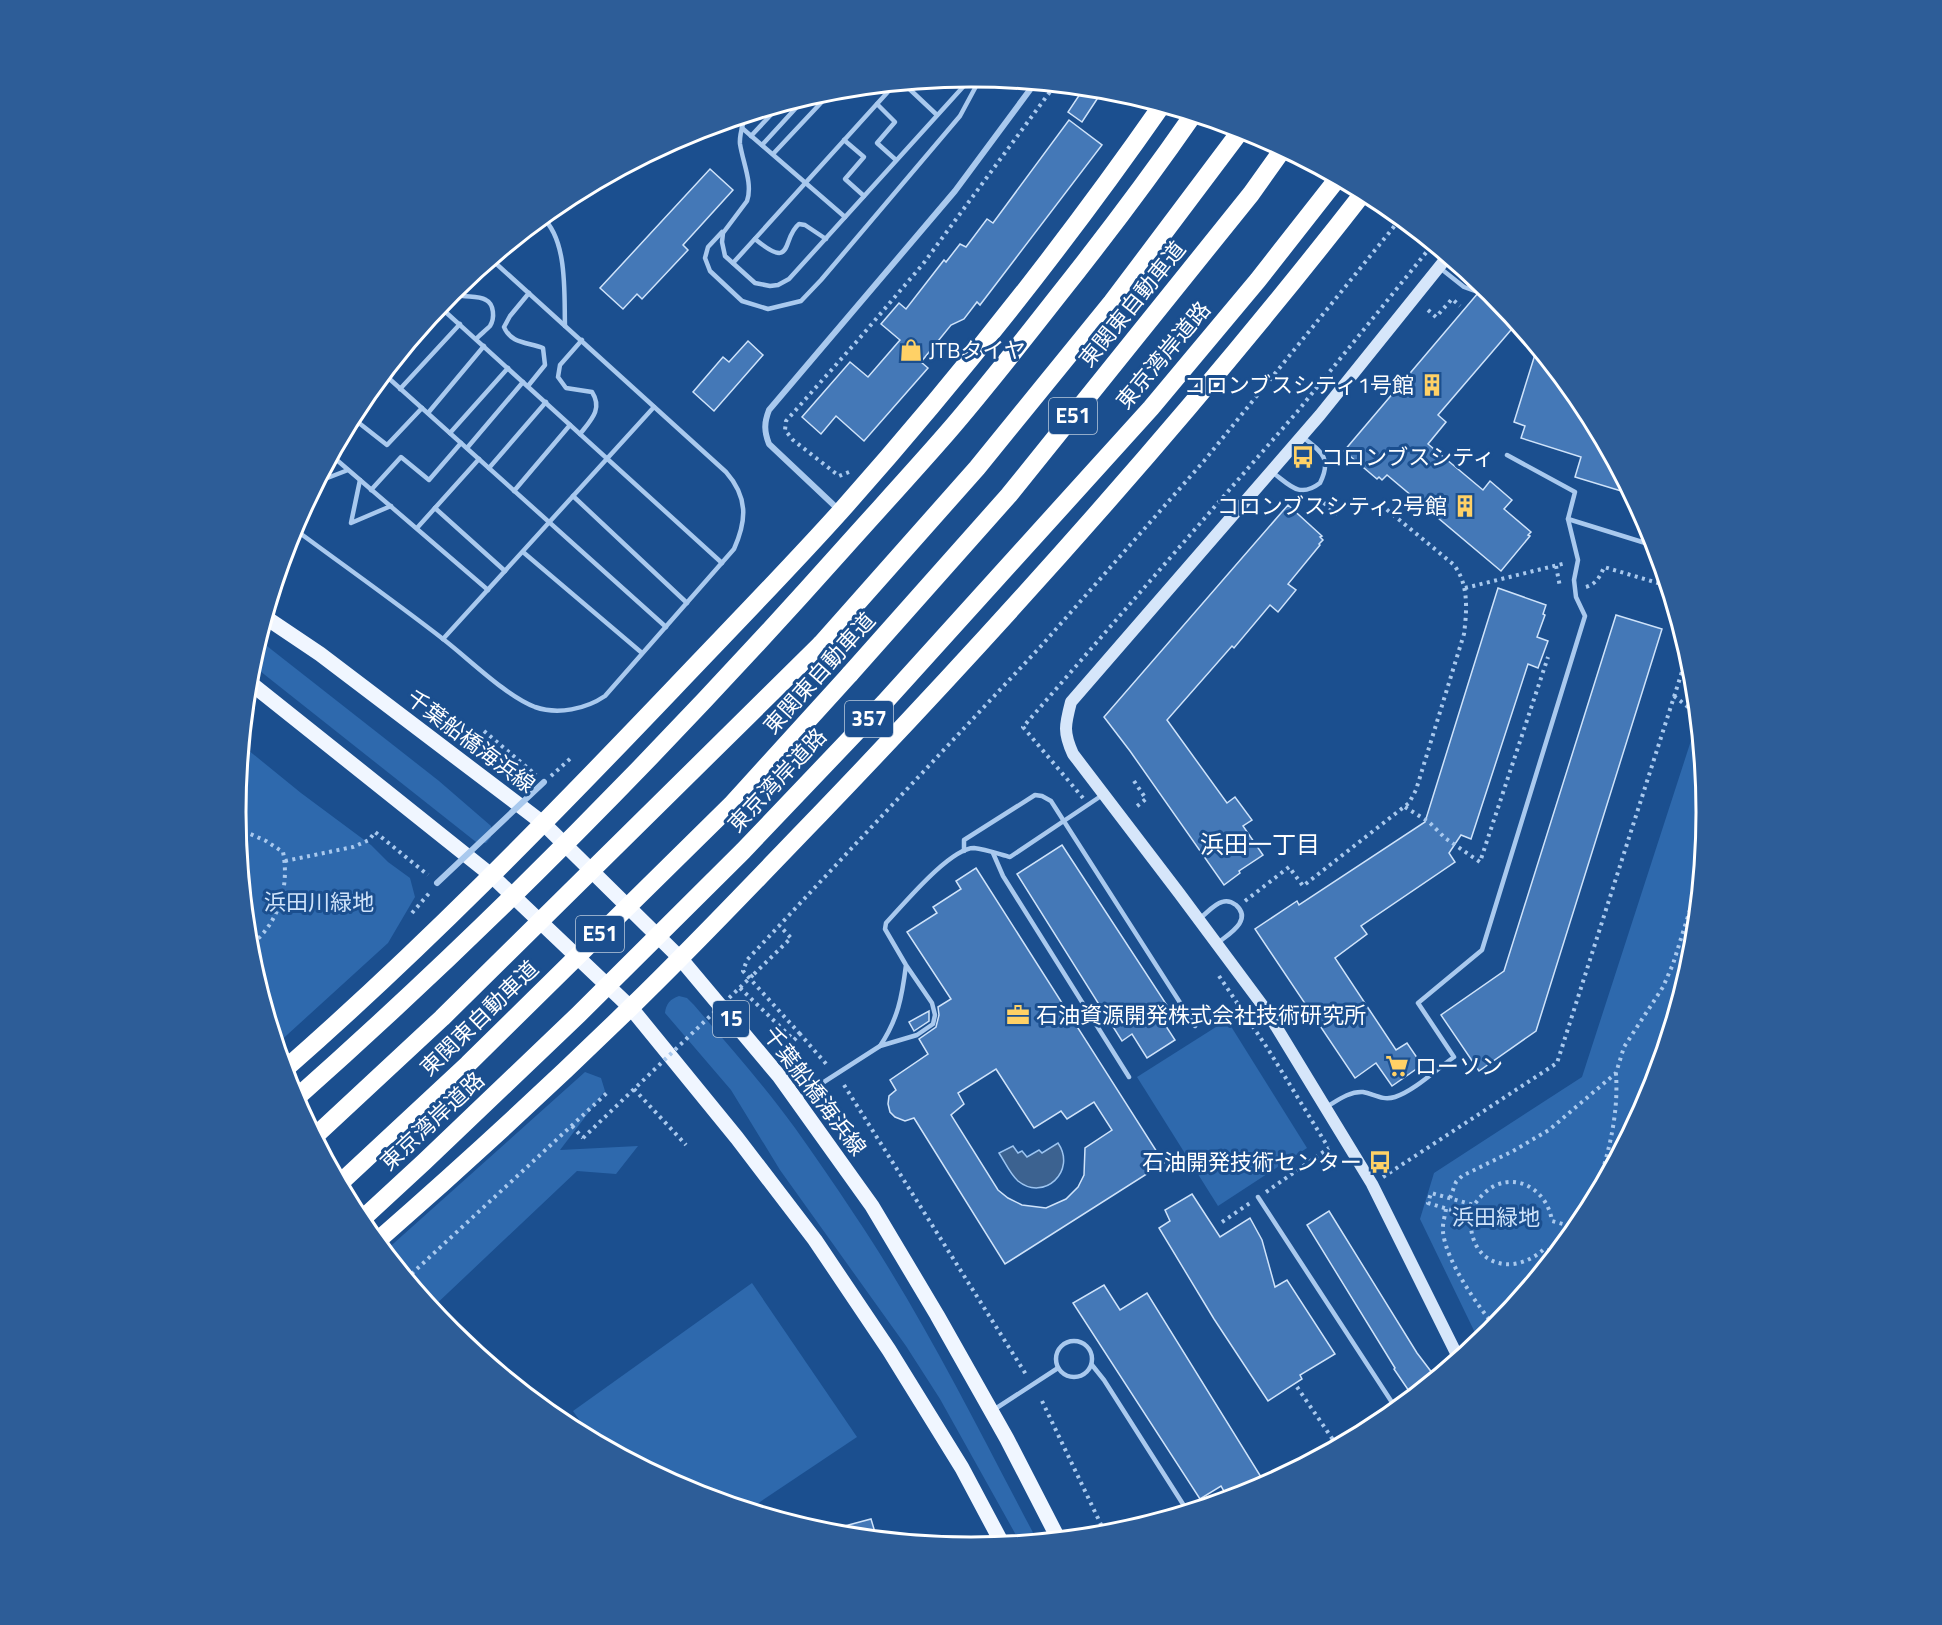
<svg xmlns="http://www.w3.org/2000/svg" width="1942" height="1625" viewBox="0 0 1942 1625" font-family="'Titillium Web','Noto Sans JP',sans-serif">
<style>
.green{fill:#2e69ad}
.water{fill:#3c6290;stroke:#9cc4f0;stroke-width:1.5}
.building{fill:#4478b7;stroke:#cfe3fa;stroke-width:1.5;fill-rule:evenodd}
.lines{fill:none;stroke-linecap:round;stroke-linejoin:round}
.path{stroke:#a9c9ee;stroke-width:4;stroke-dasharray:3 4.5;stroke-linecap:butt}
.lane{stroke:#a9c9ee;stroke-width:4.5}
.street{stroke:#a9c9ee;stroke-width:6}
.secondary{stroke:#d6e6fa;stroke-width:12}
.primary{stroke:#f0f6ff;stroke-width:15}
.highway{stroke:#fff;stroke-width:18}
.path-bridge{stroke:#a9c9ee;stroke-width:4;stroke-dasharray:3 4.5;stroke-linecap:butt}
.street-bridge{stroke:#a9c9ee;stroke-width:6}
.highway-bridge{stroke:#fff;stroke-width:18}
.labels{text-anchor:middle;stroke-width:6;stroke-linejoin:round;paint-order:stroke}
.shield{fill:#1b4f8f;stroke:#bbcadd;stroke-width:1.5}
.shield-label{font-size:21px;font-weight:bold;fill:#fff}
.street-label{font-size:22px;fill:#fff;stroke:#1b4f8f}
.poi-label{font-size:22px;fill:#fff;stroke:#1b4f8f;text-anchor:start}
.park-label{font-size:22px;fill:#cfe3fa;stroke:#1b4f8f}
.neighbourhood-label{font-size:24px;fill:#fff;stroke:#1b4f8f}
.rim{fill:none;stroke:#fff;stroke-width:3}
</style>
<rect width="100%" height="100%" fill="#1b4f8f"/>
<g class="green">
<polygon points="258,639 439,781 491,826 491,837 486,843 476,842 251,664"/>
<polygon points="1698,719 1707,813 1693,956 1649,1098 1583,1222 1491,1333 1480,1343 1420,1219 1434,1173 1582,1077"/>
<polygon points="242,745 301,793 371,845 388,862 410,878 415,897 388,943 276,1045 249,956 235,812"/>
<path d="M679,996L687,998L694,1005C728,1045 764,1085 795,1128C815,1156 835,1185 854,1214C924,1318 979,1431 1038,1542L1021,1544L940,1399L906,1346L780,1170L731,1090L665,1013C666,1004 670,999 679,996Z"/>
<polygon points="1227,1020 1307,1148 1218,1206 1137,1077"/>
<polygon points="585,1072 601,1078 605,1091 560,1150 638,1146 616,1174 577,1171 431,1309 384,1252"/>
<polygon points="752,1283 857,1437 748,1510 689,1492 594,1441 573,1411"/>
</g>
<path class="water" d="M1058,1143C1077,1171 1044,1202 1018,1181C1010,1174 1005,1162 999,1153L1013,1146L1018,1153L1022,1151L1027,1157L1039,1150L1042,1153Z"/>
<g class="building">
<polygon points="1084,88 1103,90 1082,122 1068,112"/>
<polygon points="1069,120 1102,145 980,305 977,302 964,319 951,325 921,362 928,368 864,441 836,416 821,434 802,417 850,362 868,377 900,340 881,324 899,303 906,309 944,260 946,262 960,244 966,247 987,219 993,223"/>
<polygon points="710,169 733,190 683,245 688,250 642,299 637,294 623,309 600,288"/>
<polygon points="1484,286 1492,292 1517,323 1438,415 1446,422 1428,444 1483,490 1490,481 1512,500 1504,509 1531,532 1528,535 1530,536 1501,571 1387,475 1382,480 1379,477 1377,479 1344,451"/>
<polygon points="748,341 763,355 714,411 693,392 723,357 729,362"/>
<polygon points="1537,348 1583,404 1631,494 1575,477 1581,457 1521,438 1525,426 1514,422"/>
<polygon points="1288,505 1322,536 1320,537 1323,540 1319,544 1320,545 1288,584 1296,590 1278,612 1270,605 1234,648 1232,646 1167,720 1227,803 1235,797 1252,820 1243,826 1263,855 1239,871 1240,873 1224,885 1130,751 1104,717"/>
<polygon points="1498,588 1546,605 1543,614 1545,615 1537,637 1548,641 1538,668 1528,664 1471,839 1461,835 1449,853 1455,862 1361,926 1367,934 1335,958 1396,1050 1407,1043 1422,1065 1392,1086 1376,1063 1355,1078 1255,929 1297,901 1299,905 1425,822"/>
<polygon points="1616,615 1662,629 1536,1031 1479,1071 1441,1015 1504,971"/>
<polygon points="1062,845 1170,1010 1160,1017 1175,1040 1147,1058 1132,1034 1122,1041 1017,874"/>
<path d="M976,868L1164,1163L1005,1264L914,1118L905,1121L895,1117L890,1112L888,1104L889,1096L896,1090L890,1080L928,1054L919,1039L936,1027L939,1015L938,1007L951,999L907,932L937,913L933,907L961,889L956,881ZM996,1069L1034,1128L1061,1111L1067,1119L1094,1102L1112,1130L1085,1148L1084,1175L1078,1187L1066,1199L1046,1208L1022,1205L1008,1198L998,1190L951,1115L964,1104L958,1093Z"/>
<polygon points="929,1011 929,1021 914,1031 909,1022"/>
<polygon points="1192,1194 1220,1237 1250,1218 1262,1240 1275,1287 1287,1280 1335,1354 1300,1375 1302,1379 1268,1401 1214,1319 1159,1228 1170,1221 1165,1210"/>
<polygon points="1329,1211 1417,1353 1436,1378 1413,1397 1394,1369 1395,1368 1307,1225"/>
<polygon points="1104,1285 1120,1310 1147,1293 1266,1485 1252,1493 1229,1500 1221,1486 1200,1499 1073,1303"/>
<polygon points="871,1519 877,1539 822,1533 822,1532"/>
</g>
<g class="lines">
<g class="path">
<polyline points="1428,310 1436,317 1452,299 1460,306"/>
<polyline points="849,472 839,476 793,440 785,430 786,421 858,340 923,264 1055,85"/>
<polyline points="1318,498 1338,515"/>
<polyline points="1556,566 1560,587"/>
<path d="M1586,587C1596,584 1600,577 1604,567L1668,586"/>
<polyline points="1465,588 1566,563"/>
<polyline points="1674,696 1697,714"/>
<polyline points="484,731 536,775"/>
<polyline points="551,776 572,757"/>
<polyline points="1134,781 1146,799 1136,807"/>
<polyline points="1083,798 1023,727 1297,412 1433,244"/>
<polyline points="1405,807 1429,822 1445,838 1480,862 1548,657"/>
<path d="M237,828L266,841L283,852C290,887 278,926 248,947"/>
<polyline points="285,861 353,847 369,840 375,832 428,875"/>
<path d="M1245,901L1289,867L1303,886L1400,810L1409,803L1416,790L1464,634C1467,610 1469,583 1453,564L1380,504"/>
<polyline points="412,913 431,891"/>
<polyline points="754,974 791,938 780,926"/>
<polyline points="1219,976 1268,1049 1328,1147"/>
<polyline points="740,988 794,1040 800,1034 828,1066"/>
<polyline points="800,1034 743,971 747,960 1042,645 1204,461 1401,218"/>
<polyline points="844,1085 1027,1376"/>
<polyline points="634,1089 686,1145"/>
<polyline points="572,1126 583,1138"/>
<polyline points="1383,1177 1557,1063 1688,653"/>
<polyline points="1266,1192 1329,1148"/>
<polyline points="1450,1198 1456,1182 1462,1176 1513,1151 1549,1130 1616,1073 1624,1047 1663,987 1673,964 1690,910 1702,862"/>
<path d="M1590,1207C1606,1164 1619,1120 1616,1074"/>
<path d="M1446,1209C1445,1216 1442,1225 1443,1232C1446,1261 1477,1305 1496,1328"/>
<polyline points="1222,1222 1250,1203"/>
<path d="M1557,1253L1544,1249C1511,1279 1467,1263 1471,1216L1428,1203L1431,1193L1474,1205C1480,1197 1487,1189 1496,1185C1523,1174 1548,1194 1552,1221L1577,1228"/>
<polyline points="406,1279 608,1092"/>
<polyline points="1297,1387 1338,1447"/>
<polyline points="1042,1401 1106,1535"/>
<polyline points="1348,1442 1382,1419"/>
</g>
<g class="lane">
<polyline points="903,83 937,115"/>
<polyline points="877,104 895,122 877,143 896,160"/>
<path d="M745,116C743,125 739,135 740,144C743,163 753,184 747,201L723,233L722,242L725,256L755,283L770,286L778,285L789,279L972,77"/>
<polyline points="742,128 845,217"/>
<polyline points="751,136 780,105"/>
<polyline points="844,140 864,157 845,179 864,196"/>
<polyline points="762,145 806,97"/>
<polyline points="773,154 833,90"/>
<path d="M542,217C568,240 564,294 565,326"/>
<polyline points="722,232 708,247 705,258 710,271 742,301 768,309 801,301 821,280 960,116 981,77"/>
<path d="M755,239C795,272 781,238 799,224L805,225L826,239"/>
<polyline points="733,263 895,84"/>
<polyline points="1440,268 1464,287 1475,291"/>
<path d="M456,288L463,296C470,297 479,296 486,300C494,304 495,318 490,326C486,330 480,335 476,339"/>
<polyline points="439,306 722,563"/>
<polyline points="384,374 666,627"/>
<path d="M528,386L545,365L543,348C528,342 511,344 504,327L510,316L529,293"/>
<polyline points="400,389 460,324"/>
<polyline points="428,413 484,346"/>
<polyline points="450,433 508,368"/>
<path d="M580,434C591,420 603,409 592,392L566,388L558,377L560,365L582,340"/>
<polyline points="336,446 359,423 387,445 422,408"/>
<polyline points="467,448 523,382"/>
<polyline points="331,455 488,590"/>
<polyline points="489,468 546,402"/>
<path d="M1272,472C1290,485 1299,499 1320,483C1332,459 1322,452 1304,438"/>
<polyline points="360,480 351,523 391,506"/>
<polyline points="317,482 348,470"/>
<polyline points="371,490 401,457 429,480 461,443"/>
<polyline points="514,491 570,425"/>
<polyline points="573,496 687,603"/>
<polyline points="435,508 505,571"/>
<polyline points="1568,519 1655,546"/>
<path d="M293,528C343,565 394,601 443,639C469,659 506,696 535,707C558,715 586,709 605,696L734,549C747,520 748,497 726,472L491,259"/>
<polyline points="417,528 479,459"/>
<polyline points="523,552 642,653"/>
<polyline points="443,639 654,407"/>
<polyline points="964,851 964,840 1035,795 1042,796 1051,801 1195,1026"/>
<polyline points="993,853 1003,876 1129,1077"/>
<path d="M1199,919C1206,914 1214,904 1222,902C1227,900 1232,902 1236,905C1253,920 1229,934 1219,942"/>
<path d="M906,965C902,997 898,1019 880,1046L917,1035L933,1024L935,1015L932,1003L906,965L885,929L886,923C903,905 950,848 974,848C985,849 999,854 1010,857L1104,794"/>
<polyline points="799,1098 880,1046"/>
<path d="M1328,1106C1338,1100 1350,1091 1363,1092C1374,1094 1382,1101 1395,1097C1414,1091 1437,1069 1454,1057L1418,1003L1482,950L1585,616L1576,597L1574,580L1578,560L1568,519L1575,492L1507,455"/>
<polyline points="1258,1197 1397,1410"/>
<circle cx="1074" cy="1359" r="18"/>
<polyline points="1092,1365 1104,1380 1188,1512"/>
<polyline points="995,1409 1058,1368"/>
</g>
<path class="street" d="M840,511L769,444C764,431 764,423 769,410L955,191L1035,83"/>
<path class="secondary" d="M1448,256L1320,415L1071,702C1065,725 1063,732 1073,754L1179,893L1266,1010L1372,1184L1459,1359"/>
<g class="primary">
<polyline points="265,617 320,654 544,824 680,958 779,1076 872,1206 937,1315 1007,1439 1059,1540"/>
<polyline points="248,681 491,875 631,1008 737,1138 815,1240 889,1350 962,1468 1003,1545"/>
</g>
<g class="highway">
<polyline points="821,644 977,468 1112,302 1242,129"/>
<polyline points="850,674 1009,495 1251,194 1283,149"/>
<path d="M284,1070C421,950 548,820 673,689C729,630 786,572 840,512C955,383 1063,247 1162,105"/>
<path d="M376,1242C463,1166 549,1087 632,1006C696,944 758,878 820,814C1010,616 1195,409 1364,192"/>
</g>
<polyline class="path-bridge" points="583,1138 754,974"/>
<polyline class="street-bridge" points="437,883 544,782"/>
<g class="highway-bridge">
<path d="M294,1100C488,928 671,742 844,548C878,510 913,472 947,433C985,389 1021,343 1057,297C1104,238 1150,177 1193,115"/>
<polyline points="314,1137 442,1018 821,644"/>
<polyline points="339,1184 468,1064 731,805 850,674"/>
<polyline points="359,1222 424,1162 578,1015 743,851 884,703 1151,408 1258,280 1338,178"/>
</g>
</g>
<defs>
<g id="shop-bare" transform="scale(1.8)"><path d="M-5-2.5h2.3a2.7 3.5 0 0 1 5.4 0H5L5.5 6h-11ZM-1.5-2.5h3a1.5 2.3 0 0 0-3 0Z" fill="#ffd166" stroke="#1b4f8f" stroke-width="2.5" paint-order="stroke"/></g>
<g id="building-bare" transform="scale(1.8)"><path d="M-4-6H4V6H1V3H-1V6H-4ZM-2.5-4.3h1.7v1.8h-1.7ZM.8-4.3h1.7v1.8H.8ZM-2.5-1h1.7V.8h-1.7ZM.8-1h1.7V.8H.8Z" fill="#ffd166" stroke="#1b4f8f" stroke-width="2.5" paint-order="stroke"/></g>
<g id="bus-bare" transform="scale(1.8)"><path d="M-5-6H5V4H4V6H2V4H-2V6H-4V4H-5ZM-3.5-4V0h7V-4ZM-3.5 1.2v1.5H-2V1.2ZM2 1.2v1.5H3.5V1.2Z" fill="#ffd166" stroke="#1b4f8f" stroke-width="2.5" paint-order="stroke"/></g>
<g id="office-bare" transform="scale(1.8)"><path d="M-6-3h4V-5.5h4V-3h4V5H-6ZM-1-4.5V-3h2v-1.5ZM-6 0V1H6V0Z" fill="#ffd166" stroke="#1b4f8f" stroke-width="2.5" paint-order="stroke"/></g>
<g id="supermarket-bare" transform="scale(1.8)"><path d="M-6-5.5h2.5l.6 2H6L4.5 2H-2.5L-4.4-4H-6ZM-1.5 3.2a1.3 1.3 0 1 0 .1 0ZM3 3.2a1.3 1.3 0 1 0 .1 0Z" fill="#ffd166" stroke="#1b4f8f" stroke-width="2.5" paint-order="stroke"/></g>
</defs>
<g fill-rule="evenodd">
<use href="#shop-bare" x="911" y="350"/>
<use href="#building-bare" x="1432" y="385"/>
<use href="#bus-bare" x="1303" y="457"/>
<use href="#building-bare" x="1465" y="506"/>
<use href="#office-bare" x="1018" y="1015"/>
<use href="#supermarket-bare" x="1397" y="1066"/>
<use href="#bus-bare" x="1380" y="1162"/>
</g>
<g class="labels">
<g class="shield">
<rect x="1049" y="398" width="48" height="36" rx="4.5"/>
<rect x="845" y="701" width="48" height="36" rx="4.5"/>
<rect x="576" y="916" width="48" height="36" rx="4.5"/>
<rect x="713" y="1001" width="36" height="36" rx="4.5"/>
</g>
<g class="shield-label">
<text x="1073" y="423">E51</text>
<text x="869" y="726">357</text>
<text x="600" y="941">E51</text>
<text x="731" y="1026">15</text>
</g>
<g class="street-label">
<text transform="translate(1132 304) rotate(-51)" y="8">東関東自動車道</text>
<text transform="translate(1163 355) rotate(-50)" y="8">東京湾岸道路</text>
<text transform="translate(819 673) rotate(-48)" y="8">東関東自動車道</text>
<text transform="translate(471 741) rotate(37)" y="8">千葉船橋海浜線</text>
<text transform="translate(777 780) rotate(-47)" y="8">東京湾岸道路</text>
<text transform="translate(479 1018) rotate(-44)" y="8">東関東自動車道</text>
<text transform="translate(815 1091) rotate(53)" y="8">千葉船橋海浜線</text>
<text transform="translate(432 1121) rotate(-43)" y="8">東京湾岸道路</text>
</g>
<g class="poi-label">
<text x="929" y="358">JTBタイヤ</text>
<text x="1414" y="393" text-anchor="end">コロンブスシティ1号館</text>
<text x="1321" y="465">コロンブスシティ</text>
<text x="1447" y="514" text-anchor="end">コロンブスシティ2号館</text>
<text x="1036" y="1023">石油資源開発株式会社技術研究所</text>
<text x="1415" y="1074">ローソン</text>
<text x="1362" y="1170" text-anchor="end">石油開発技術センター</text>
</g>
<g class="park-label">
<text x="319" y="910">浜田川緑地</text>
<text x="1496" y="1225">浜田緑地</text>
</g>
<g class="neighbourhood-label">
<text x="1260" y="853">浜田一丁目</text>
</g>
</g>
<path d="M0 0H1942V1625H0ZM246 812a725 725 0 1 1 1450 0a725 725 0 1 1-1450 0Z" fill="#2d5d98" fill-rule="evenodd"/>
<path class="rim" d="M246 812a725 725 0 1 1 1450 0a725 725 0 1 1-1450 0Z"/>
</svg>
